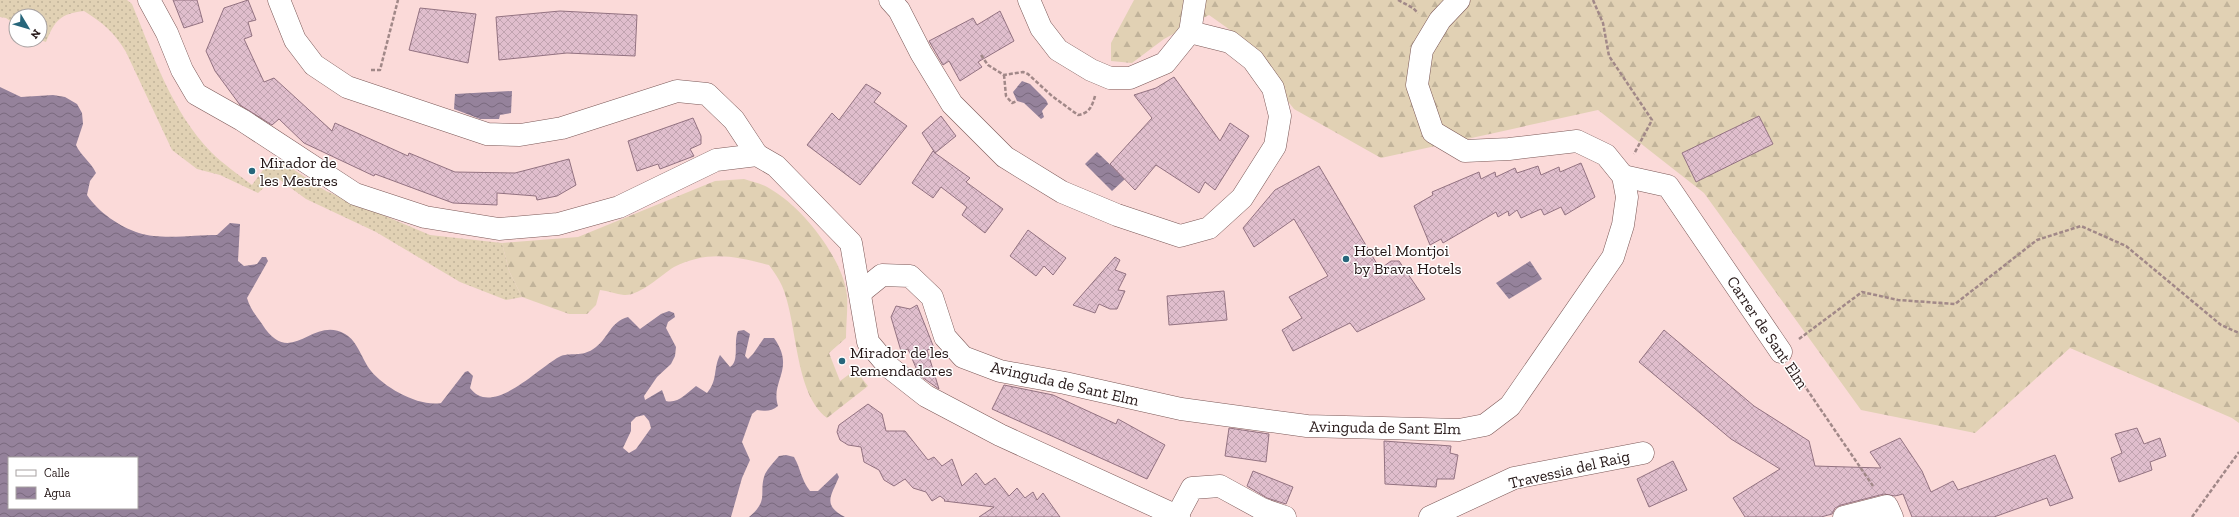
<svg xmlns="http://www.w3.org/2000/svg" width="2239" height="517" viewBox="0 0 2239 517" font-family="'Zilla Slab',serif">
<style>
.grass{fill:url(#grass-dots)}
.forest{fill:url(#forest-firs)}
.water{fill:url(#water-waves);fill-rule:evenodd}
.building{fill:url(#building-cross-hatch);stroke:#937281}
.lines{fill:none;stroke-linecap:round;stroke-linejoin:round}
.minor-casing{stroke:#7b5857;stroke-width:23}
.path{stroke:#a18888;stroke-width:2.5;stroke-dasharray:4 2;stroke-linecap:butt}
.minor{stroke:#fff;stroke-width:22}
.poi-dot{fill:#27667b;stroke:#fff;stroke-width:1.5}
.labels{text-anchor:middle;stroke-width:3;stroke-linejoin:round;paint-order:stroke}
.poi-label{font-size:16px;fill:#251717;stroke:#fff;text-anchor:start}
.street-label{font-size:16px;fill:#251717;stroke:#fff}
</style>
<defs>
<pattern id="grass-dots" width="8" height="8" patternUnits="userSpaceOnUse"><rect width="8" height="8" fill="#e1d1b4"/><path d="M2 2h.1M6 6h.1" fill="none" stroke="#c1b39a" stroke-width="1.8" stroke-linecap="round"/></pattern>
<pattern id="forest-firs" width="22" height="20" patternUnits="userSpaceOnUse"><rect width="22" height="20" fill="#e1d1b4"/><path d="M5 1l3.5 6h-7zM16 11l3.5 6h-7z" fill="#c1b39a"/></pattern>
<pattern id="water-waves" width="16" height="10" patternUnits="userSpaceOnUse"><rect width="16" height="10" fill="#95829b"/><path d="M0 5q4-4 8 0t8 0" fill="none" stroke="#79697d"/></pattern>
<pattern id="building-cross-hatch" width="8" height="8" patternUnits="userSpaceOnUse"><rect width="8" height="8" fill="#e0becd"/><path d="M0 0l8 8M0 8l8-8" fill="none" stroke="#c0a3af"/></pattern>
</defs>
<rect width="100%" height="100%" fill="#fbdad9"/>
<path class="grass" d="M0,0H127L132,4C153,55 172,112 211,152C223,164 238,174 252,185L273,156L326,191L430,235L502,243L509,271L522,297L506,300L460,282L376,232L306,199L280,180L271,181L258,193L220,175L197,169L172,150L126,52C115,33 102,22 84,11C60,14 55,20 46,42L40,40V16H16V25L6,18L0,17Z"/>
<g class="forest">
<polygon points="1134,0 2239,0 2239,423 2232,418 2070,348 1975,433 1861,410 1704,193 1598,110 1381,158 1294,109 1233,32 1209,15 1164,39 1132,63 1111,61 1111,43"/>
<path d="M744,179C753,182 764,184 772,190C803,208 843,259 847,295C848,309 846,324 846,338L829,353L840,381L855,370L868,386L827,418C794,393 798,323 782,286C779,279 774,272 769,265C735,256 708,250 674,267C661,275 640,296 624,295C616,294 608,291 600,290L596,305L587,314H569L522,297L509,271L502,243L578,237L715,181Z"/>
</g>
<g class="water">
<polygon points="1022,81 1030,84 1046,100 1048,104 1042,111 1044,117 1041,119 1024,103 1017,101 1013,92"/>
<path d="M0,87L21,97L53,95L65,97L77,104L82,113L83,124L76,145C81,156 91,162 96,173L90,181L87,195C98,212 120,227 139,233C160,240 194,235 217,235L230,223L240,224L238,261L244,266L257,264L262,257H266L268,261L247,298C250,309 256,315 262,324C291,370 312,315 345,334C358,341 362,360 371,371C385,388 419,407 441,403L465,372L468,371L473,376L470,388C492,418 538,368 559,357C570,351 581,359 596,347C609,337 610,322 628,317L640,329L661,314L669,311L674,313L675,317L668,322L666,328L676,347L675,356L671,364L657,377L644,396L645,400L662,390L666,401C678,404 687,393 696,386L707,393C718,380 713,369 720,355L730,367C740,361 733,342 738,331L744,330L750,334L745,356L748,359L753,354L764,338H774C796,369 770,381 778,406C771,412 765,411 757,410L752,414L742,442L750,460L742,478L731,517H0ZM644,415L649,421L651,428L636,449L629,453L623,448L631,431V422L636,417ZM9,458H137V508H9Z"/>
<polygon points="512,91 511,113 500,115 499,119 480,119 454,109 455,94"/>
<polygon points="1097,152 1125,179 1112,191 1085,164"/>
<polygon points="1530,261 1542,279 1509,299 1496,283"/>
<path d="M786,455L794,457C801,469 801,480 810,491H818L837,473L839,477C831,496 822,505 845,517H749C770,500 758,493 765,474C768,468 774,462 779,456Z"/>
</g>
<g class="building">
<polygon points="173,0 197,0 203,22 184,28"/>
<polygon points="248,0 256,20 248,22 252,36 244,39 264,82 274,78 332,131 335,123 408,156 409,153 455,172 515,173 569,159 576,185 557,196 537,200 536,196 497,193 497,205 453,203 375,174 374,176 304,143 279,119 272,125 240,105 215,71 206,51 224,8"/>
<polygon points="420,8 476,14 468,63 409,50"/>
<polygon points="560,11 637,15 635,56 567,53 499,60 496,17"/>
<polygon points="1000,11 1014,41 978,62 982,67 960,81 949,61 943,65 929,41 973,18 977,25"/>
<polygon points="1174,77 1220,141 1230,123 1249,136 1215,190 1205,182 1199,193 1156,165 1135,190 1110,164 1152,118 1134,95 1156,88"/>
<polygon points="866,84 881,93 874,102 907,126 860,185 807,145 832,113 839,120"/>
<polygon points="941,116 956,136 935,153 970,178 966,182 1003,209 985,233 962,215 967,207 941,187 933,198 912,183 933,151 935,153 922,133"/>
<polygon points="1759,116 1773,144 1696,182 1682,153"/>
<polygon points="693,118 701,136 701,144 690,149 694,156 660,169 658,164 637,171 628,141"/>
<polygon points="1581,163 1595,197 1565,215 1561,207 1544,215 1541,209 1521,218 1517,210 1509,216 1508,211 1498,217 1496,212 1443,243 1441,239 1430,245 1414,206 1433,195 1432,192 1479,172 1481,179 1495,172 1496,177 1515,168 1517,173 1538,166 1541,175 1559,167 1560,172"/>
<polygon points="1319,166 1380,269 1391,261 1399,261 1425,299 1357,332 1350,323 1293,351 1282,330 1302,318 1289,297 1328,276 1294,219 1254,247 1243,228 1275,190"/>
<polygon points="1028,230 1066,258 1053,275 1044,266 1036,276 1010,256"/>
<polygon points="1115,257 1120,260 1115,270 1126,274 1118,290 1125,291 1117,309 1110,309 1099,304 1095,313 1073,305"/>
<polygon points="1224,291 1227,320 1169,325 1167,296"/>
<polygon points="917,305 934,348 927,350 939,389 919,375 908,349 901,351 891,317 896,306 910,309"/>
<polygon points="1664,330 1754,406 1809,441 1815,466 1881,468 1870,452 1900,438 1922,471 1931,492 1953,481 1958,490 2055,455 2073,498 2050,506 2047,498 1994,517 1912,517 1903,494 1895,496 1884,494 1841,505 1835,508 1832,514 1821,517 1745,517 1733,498 1780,469 1731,439 1639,362"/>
<polygon points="1004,385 1053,395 1116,424 1118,419 1165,445 1147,479 992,409"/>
<polygon points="868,404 882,414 886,431 905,431 928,460 934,457 942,466 952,459 962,486 976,473 985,485 995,478 1009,496 1017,488 1025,498 1033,492 1037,500 1043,493 1060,517 979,517 994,507 944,501 945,500 940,496 932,501 926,492 913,488 905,479 894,486 884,480 879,470 864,462 861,447 848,445 840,440 837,432 839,425"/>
<polygon points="1229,428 1269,434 1266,462 1225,456"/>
<polygon points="2137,428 2144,444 2160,438 2166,456 2150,462 2152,470 2119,482 2111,458 2122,453 2115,434"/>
<polygon points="1384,441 1451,446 1450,453 1458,455 1454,479 1437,479 1436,487 1385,484"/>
<polygon points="1673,461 1687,490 1649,507 1637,479"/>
<polygon points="1253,471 1293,487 1286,504 1267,498 1247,486"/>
</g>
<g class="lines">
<g class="minor-casing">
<g id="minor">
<polyline points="149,0 167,33 182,70 196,94 242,120 355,194 425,217 499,229 558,224 619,207 716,160 757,155 776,166 851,243 868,342 889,367 926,396 1000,435 1179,517"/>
<polyline points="279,0 295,40 314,65 347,87 487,134 520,135 562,128 677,91 707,94 734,120 757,155"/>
<polyline points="890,0 899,10 921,53 952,104 1005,157 1062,192 1117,215 1180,236 1209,228 1242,198 1275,146 1280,116 1273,88 1253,60 1230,42 1190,32"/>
<polyline points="1029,0 1041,28 1058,50 1091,70 1110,78 1130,78 1165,63 1190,32 1195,0"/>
<polyline points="1623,176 1668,186 1781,352"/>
<polyline points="861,292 882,275 910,276 932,297 945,337 963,357 1000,371 1065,383 1181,409 1307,426 1459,430 1485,425 1510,406 1613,257 1623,225 1627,197 1623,176 1606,155 1577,141 1509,149 1465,151 1433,132 1417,85 1422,50 1440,20 1459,0"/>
<polyline points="1177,516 1192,488 1220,486 1262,509 1285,517"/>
<polyline points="1430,517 1514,478 1643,453"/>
<polyline points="1844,517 1887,506 1892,517"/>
</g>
</g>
<g class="path">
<polyline points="1398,0 1413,8 1418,13"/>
<polyline points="1593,0 1603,23 1609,56 1652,120 1634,154"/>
<path d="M981,55L988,65L1004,75L1023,72L1028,74L1052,96L1078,115C1090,113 1092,106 1095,96"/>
<polyline points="371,70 380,70 398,0"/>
<polyline points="1004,75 1006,96 1012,103 1017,101"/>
<polyline points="1799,339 1862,292 1898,300 1955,304 2037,240 2081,226 2126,246 2221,325 2239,333"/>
<polyline points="1793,369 1873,486"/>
<polyline points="2192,517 2239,452"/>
</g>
<use href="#minor" class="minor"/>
</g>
<g class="poi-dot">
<circle cx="252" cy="171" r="4"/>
<circle cx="1346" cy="259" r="4"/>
<circle cx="842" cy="361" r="4"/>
</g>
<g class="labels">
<g class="poi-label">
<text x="260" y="168">Mirador de<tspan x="260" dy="18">les Mestres</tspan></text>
<text x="1354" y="256">Hotel Montjoi<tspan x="1354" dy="18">by Brava Hotels</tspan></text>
<text x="850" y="358">Mirador de les<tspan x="850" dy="18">Remendadores</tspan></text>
</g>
<g class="street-label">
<text transform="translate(1768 332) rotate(56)" y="6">Carrer de Sant Elm</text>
<text transform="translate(1065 383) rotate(13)" y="6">Avinguda de Sant Elm</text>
<text transform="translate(1385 427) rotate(1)" y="6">Avinguda de Sant Elm</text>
<text transform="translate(1569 469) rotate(-13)" y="6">Travessia del Raig</text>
</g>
</g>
<rect x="8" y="457" width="130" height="52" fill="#ffffff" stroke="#a8a2a2"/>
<rect x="16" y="470" width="20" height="6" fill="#ffffff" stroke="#a8a2a2"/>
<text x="44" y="477" font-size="12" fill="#251717">Calle</text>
<rect x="16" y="487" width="20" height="12" fill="url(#water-waves)" stroke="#a8a2a2"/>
<text x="44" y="497" font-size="12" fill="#251717">Agua</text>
<g transform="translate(28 28) rotate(128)"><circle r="19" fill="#ffffff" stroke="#a8a2a2"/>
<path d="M0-3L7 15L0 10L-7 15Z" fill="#27667b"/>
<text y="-6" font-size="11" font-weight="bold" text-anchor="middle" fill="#251717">N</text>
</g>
</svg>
